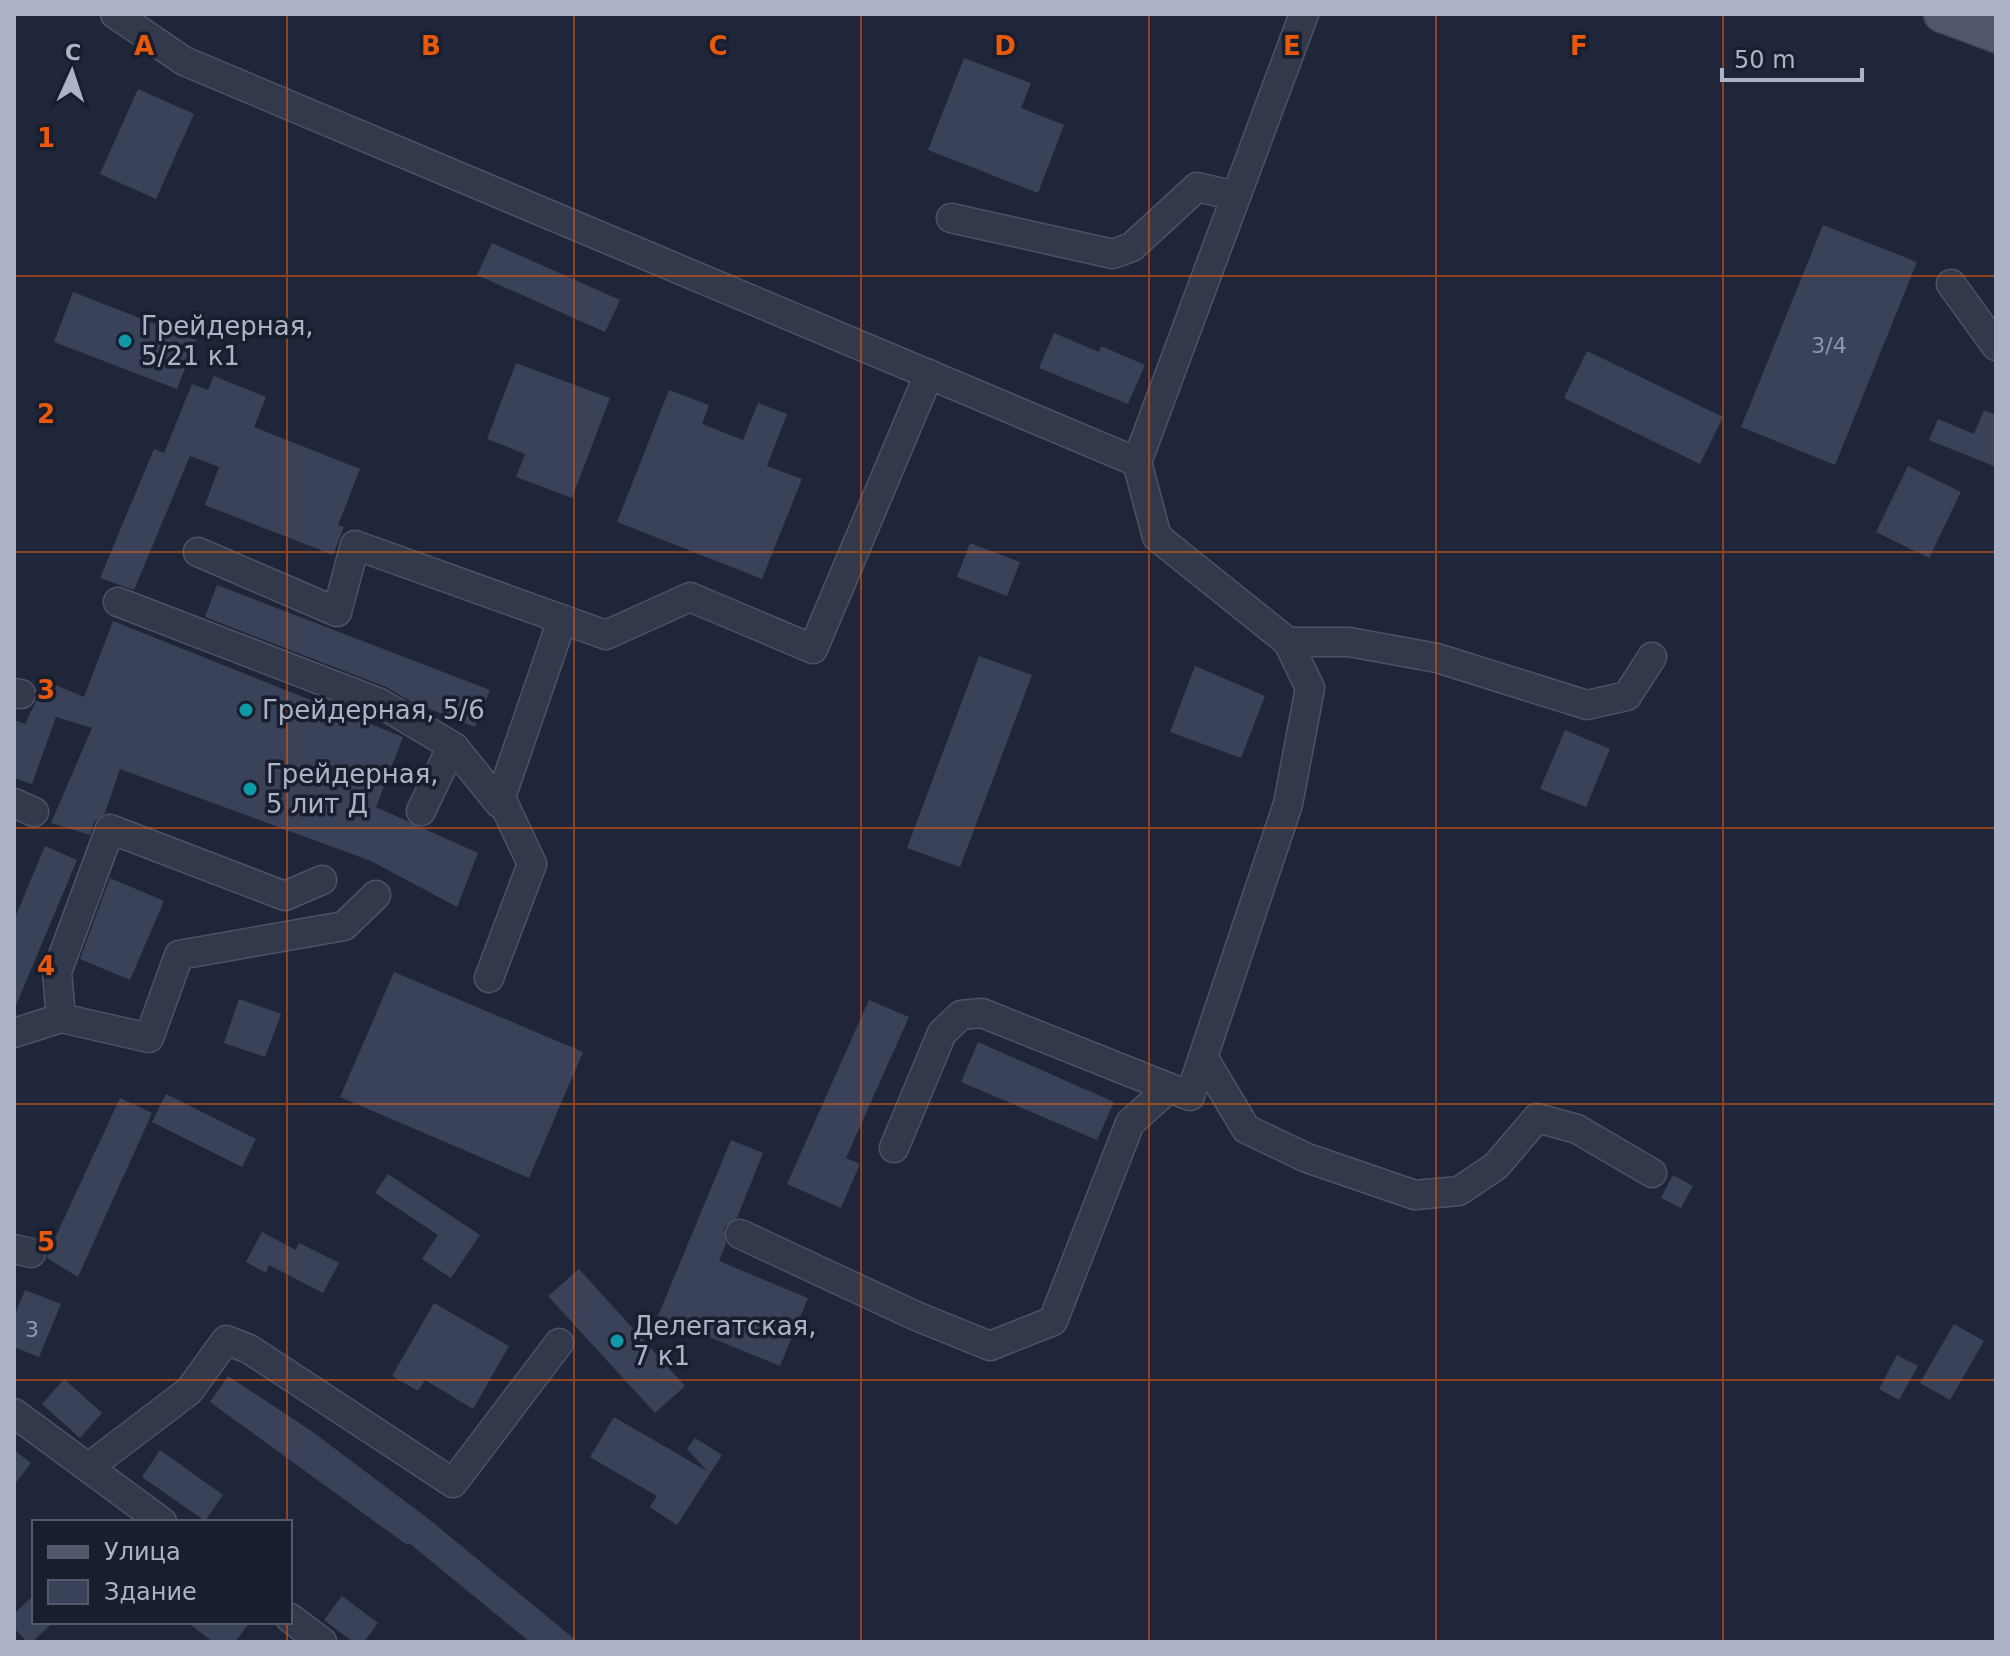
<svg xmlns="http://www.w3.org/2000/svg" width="2010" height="1656" viewBox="0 0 2010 1656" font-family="'DejaVu Sans',sans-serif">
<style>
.building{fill:#3a425a}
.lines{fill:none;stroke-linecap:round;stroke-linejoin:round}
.minor-casing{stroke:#4d5365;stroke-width:31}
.major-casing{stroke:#3c4253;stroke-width:39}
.minor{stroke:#32394a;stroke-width:28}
.major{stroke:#50576a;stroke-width:36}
.grid{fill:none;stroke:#e8590c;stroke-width:2;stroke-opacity:0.55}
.culture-dot{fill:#0f9aa8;stroke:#181e2e;stroke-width:3}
.labels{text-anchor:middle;stroke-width:7;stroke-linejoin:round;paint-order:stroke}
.number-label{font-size:22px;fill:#9097ac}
.poi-label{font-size:26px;fill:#adb3c7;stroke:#181e2e;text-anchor:start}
.grid-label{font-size:26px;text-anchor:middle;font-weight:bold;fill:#e8590c;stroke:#181e2e;stroke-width:7;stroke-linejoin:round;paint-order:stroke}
</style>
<rect width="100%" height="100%" fill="#1f263a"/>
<g class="building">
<polygon points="964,58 1031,83 1021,108 1064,125 1038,193 928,150"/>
<polygon points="138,89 194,114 156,199 100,174"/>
<polygon points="1823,225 1917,262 1835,465 1741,427"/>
<polygon points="492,243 620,300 605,332 477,275"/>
<polygon points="73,292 196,340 177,389 54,342"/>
<polygon points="1054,333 1099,352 1101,346 1145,365 1128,404 1039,368"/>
<polygon points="1587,351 1723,417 1700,464 1564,398"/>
<polygon points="516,363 610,398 572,498 516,477 525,454 487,439"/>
<polygon points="214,376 266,397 254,427 360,469 338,525 344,527 333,555 205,505 219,467 190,456 134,590 100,578 154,449 164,453 192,384 208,390"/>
<polygon points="669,390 709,405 702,424 743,440 758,403 787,414 767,466 802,479 762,579 617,522"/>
<polygon points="1984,410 1996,415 1996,467 1929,440 1938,419 1974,434"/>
<polygon points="1908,466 1961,492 1929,558 1876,532"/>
<polygon points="970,543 1020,562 1007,596 957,577"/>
<polygon points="217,585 490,690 475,727 412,702 386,687 205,617"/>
<polygon points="113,621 403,737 376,807 478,853 457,907 371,861 120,769 105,813 94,822 90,835 51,823 92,728 56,717 32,784 14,778 14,720 25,724 46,681 84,697"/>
<polygon points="979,656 1032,675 960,867 907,848"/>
<polygon points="1195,666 1265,696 1241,758 1170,732"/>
<polygon points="1565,730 1610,749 1586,807 1540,789"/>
<polygon points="45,846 77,860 14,1010 14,920"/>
<polygon points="110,878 164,901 130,980 80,959"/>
<polygon points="394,972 583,1052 529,1178 340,1097"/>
<polygon points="239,999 281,1014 265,1057 224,1043"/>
<polygon points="869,1000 909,1017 846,1158 860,1164 841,1208 787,1184"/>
<polygon points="978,1042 1114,1102 1097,1140 961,1082"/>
<polygon points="166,1094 256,1139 242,1167 152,1122"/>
<polygon points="120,1098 152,1113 78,1277 47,1258 48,1253"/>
<polygon points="731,1140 763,1153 737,1218 724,1228 726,1244 719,1261 808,1298 780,1366 658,1316"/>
<polygon points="388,1174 480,1235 451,1278 422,1259 438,1235 375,1193"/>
<polygon points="1673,1175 1693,1186 1681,1208 1661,1198"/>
<polygon points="262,1232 296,1250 299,1243 339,1263 323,1293 269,1265 266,1273 246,1262"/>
<polygon points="579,1269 685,1386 655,1413 548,1296"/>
<polygon points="25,1290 61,1304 39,1357 14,1347 14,1317"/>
<polygon points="434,1303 509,1346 473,1409 425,1380 418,1391 392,1376"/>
<polygon points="1954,1324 1984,1341 1950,1400 1920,1383"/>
<polygon points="1897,1355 1918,1366 1899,1400 1879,1389"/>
<polygon points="228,1376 310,1430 430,1520 578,1642 530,1642 409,1543 407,1545 210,1402"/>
<polygon points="64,1379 102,1413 80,1438 42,1404"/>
<polygon points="614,1417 707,1471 687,1449 695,1438 722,1455 677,1525 650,1507 657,1496 590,1457"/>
<polygon points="14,1450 31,1463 14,1485"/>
<polygon points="160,1450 223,1495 205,1521 142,1477"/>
<polygon points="34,1595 34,1622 54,1622 32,1642 27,1642 14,1628 14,1614"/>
<polygon points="342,1596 378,1623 364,1642 353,1642 324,1620"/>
<polygon points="187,1622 250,1622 235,1642 213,1642"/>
</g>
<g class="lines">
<g class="minor-casing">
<g id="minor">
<polyline points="115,14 184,61 1137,462"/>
<polyline points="951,218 1113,254 1132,247 1197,187 1236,196"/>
<polyline points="1951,284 1996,346"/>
<polyline points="198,552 337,612 355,545 606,635 690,597 813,649 929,374"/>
<polyline points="118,602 380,703 454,747 499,803 562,620"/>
<polyline points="1288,642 1349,642 1437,658 1587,705 1627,696 1652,657"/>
<polyline points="14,693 21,694"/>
<polyline points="14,803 34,812"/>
<polyline points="421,811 452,746"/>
<polyline points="489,978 532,864 501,798"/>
<polyline points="61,1018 57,972 110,829 285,896 322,880"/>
<polyline points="14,1033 61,1018 149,1038 179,955 344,926 376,895"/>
<polyline points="1203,1057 1246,1129 1307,1158 1415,1195 1459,1191 1496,1166 1537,1118 1577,1129 1652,1173"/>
<polyline points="894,1148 942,1033 961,1015 982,1013 1190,1096 1288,804 1310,688 1288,642 1157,537 1137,462 1304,14"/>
<polyline points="740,1234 916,1316 990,1346 1053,1321 1130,1123 1169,1088"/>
<polyline points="14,1249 31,1253"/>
<polyline points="14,1413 162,1522"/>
<polyline points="89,1467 189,1391 226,1340 249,1349 453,1483 559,1343"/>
<polyline points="290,1618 322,1642"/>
</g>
</g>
<g class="major-casing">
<polyline id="major" points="1942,14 1996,34"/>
</g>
<use href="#minor" class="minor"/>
<use href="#major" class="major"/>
</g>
<path class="grid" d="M287,14V1522M574,14V1642M861,14V1642M1149,14V1642M1436,14V1642M1723,14V1642M14,276H1996M14,552H1996M14,828H1996M14,1104H1996M14,1380H1996M287,1622V1642"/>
<g class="culture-dot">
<circle cx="125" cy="341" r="8"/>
<circle cx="246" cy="710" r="8"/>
<circle cx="250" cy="789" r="8"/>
<circle cx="617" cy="1341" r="8"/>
</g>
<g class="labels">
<g class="number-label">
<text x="1829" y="353">3/4</text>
<text x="32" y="1337">3</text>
</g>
<g class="poi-label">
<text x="141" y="335">Грейдерная,<tspan x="141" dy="30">5/21 к1</tspan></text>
<text x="262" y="719">Грейдерная, 5/6</text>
<text x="266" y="783">Грейдерная,<tspan x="266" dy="30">5 лит Д</tspan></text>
<text x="633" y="1335">Делегатская,<tspan x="633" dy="30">7 к1</tspan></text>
</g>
</g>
<g class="grid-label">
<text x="144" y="55">A</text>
<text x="431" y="55">B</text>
<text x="718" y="55">C</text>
<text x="1005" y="55">D</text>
<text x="1292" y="55">E</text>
<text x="1579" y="55">F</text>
<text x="46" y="147">1</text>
<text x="46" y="423">2</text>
<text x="46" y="699">3</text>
<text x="46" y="975">4</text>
<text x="46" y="1251">5</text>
</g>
<rect width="2010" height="1656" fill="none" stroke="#adb3c7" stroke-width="32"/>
<rect x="32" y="1520" width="260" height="104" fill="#181e2e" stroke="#545a6b" stroke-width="2"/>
<rect x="48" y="1546" width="40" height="12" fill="#50576a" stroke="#545a6b" stroke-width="2"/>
<text x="104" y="1560" font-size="24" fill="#adb3c7">Улица</text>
<rect x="48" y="1580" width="40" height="24" fill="#3a425a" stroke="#545a6b" stroke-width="2"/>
<text x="104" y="1600" font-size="24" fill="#adb3c7">Здание</text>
<g transform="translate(72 72) rotate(3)" stroke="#181e2e" stroke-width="6" paint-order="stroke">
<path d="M0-6L14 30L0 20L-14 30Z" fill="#adb3c7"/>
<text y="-12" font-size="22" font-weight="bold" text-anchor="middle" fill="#adb3c7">С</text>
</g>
<path d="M1722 68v12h140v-12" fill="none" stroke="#adb3c7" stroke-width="4"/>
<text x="1734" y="68" font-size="24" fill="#adb3c7" stroke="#181e2e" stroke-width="6" paint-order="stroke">50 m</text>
</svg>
